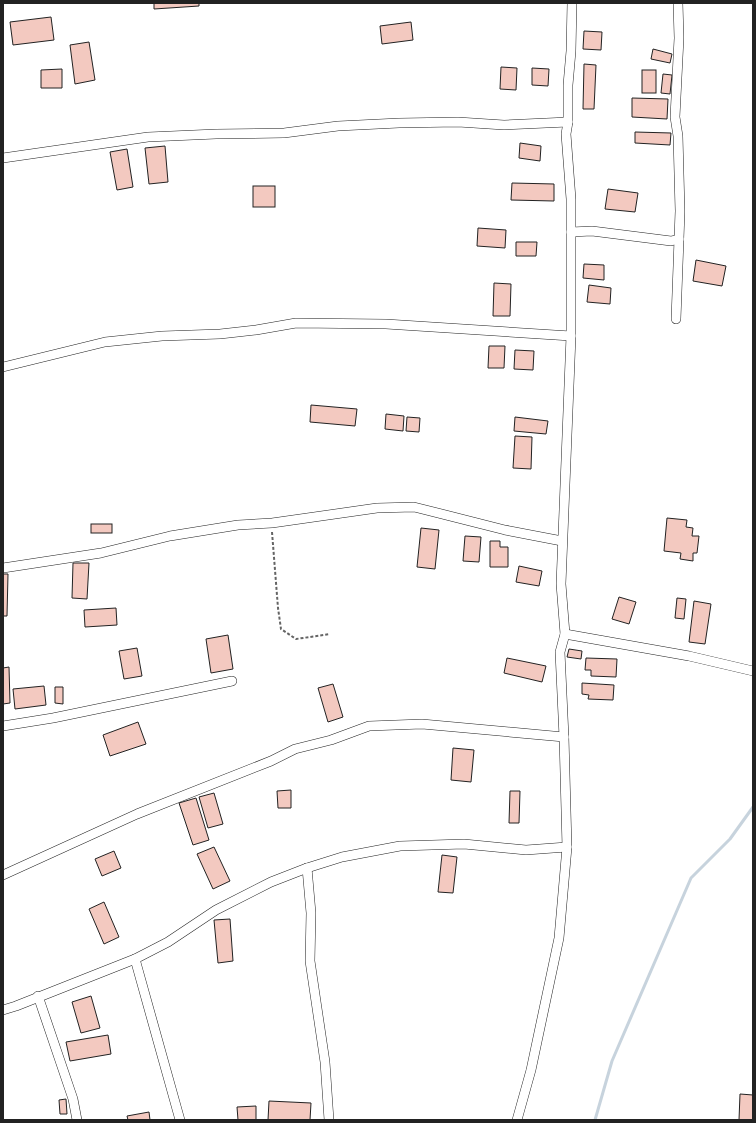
<svg xmlns="http://www.w3.org/2000/svg" width="756" height="1123" viewBox="0 0 756 1123" font-family="'Sofia Sans Condensed',sans-serif">
<style>
.lines{fill:none;stroke-linecap:round;stroke-linejoin:round}
.stream{stroke:#c7d3dd;stroke-width:3}
.building{fill:#f3c9c0;stroke:#222}
.minor-casing{stroke:#222;stroke-width:10}
.path{stroke:#646464;stroke-width:2;stroke-dasharray:3 2;stroke-linecap:butt}
.minor{stroke:#fff;stroke-width:9}
</style>
<rect width="100%" height="100%" fill="#fff"/>
<g class="lines">
<polyline class="stream" points="595,1120 612,1061 691,878 730,839 753,807"/>
</g>
<g class="building">
<polygon points="154,3 199,3 199,6 154,9"/>
<polygon points="51,17 54,40 13,45 10,22"/>
<polygon points="411,22 413,40 382,44 380,26"/>
<polygon points="584,31 602,32 601,50 583,49"/>
<polygon points="89,42 95,80 75,84 70,45"/>
<polygon points="653,49 672,54 670,63 651,59"/>
<polygon points="584,64 596,65 594,109 583,109"/>
<polygon points="501,67 517,68 516,90 500,89"/>
<polygon points="532,68 549,69 548,86 532,85"/>
<polygon points="62,69 62,88 41,88 41,70"/>
<rect x="642" y="70" width="14" height="23"/>
<polygon points="663,74 672,75 670,94 661,93"/>
<polygon points="632,98 668,99 667,119 632,117"/>
<polygon points="635,132 671,133 670,145 635,143"/>
<polygon points="520,143 541,146 540,161 519,158"/>
<polygon points="165,146 168,182 149,184 145,148"/>
<polygon points="127,149 133,187 117,190 110,152"/>
<polygon points="512,183 554,184 554,201 511,200"/>
<rect x="253" y="186" width="22" height="21"/>
<polygon points="608,189 638,193 635,212 605,209"/>
<polygon points="478,228 506,230 505,248 477,246"/>
<polygon points="516,242 537,242 536,256 516,256"/>
<polygon points="696,260 726,266 722,286 693,281"/>
<polygon points="584,264 604,265 604,280 583,278"/>
<polygon points="494,283 511,284 510,316 493,316"/>
<polygon points="589,285 611,288 610,304 587,302"/>
<polygon points="489,346 505,346 504,368 488,368"/>
<polygon points="515,350 534,351 533,370 514,369"/>
<polygon points="311,405 357,409 355,426 310,422"/>
<polygon points="386,414 404,416 403,431 385,429"/>
<polygon points="407,417 420,418 419,432 406,431"/>
<polygon points="515,417 548,421 546,434 514,431"/>
<polygon points="515,436 532,437 531,469 513,468"/>
<polygon points="667,518 687,520 686,527 693,528 692,536 699,536 697,553 693,553 693,561 680,559 681,553 664,551"/>
<rect x="91" y="524" width="21" height="9"/>
<polygon points="421,528 439,530 435,569 417,567"/>
<polygon points="465,536 481,537 479,562 463,561"/>
<polygon points="490,541 500,541 500,547 508,547 508,567 490,567"/>
<polygon points="73,563 89,563 87,599 72,598"/>
<polygon points="519,566 542,571 539,586 516,582"/>
<polygon points="3,574 8,574 7,616 3,616"/>
<polygon points="619,597 636,602 629,624 612,619"/>
<polygon points="677,598 686,599 684,619 675,618"/>
<polygon points="694,601 711,604 705,644 689,642"/>
<polygon points="116,608 117,625 85,627 84,610"/>
<polygon points="228,635 233,669 211,673 206,639"/>
<polygon points="137,648 142,676 124,679 119,651"/>
<polygon points="569,649 582,651 581,659 567,657"/>
<polygon points="507,658 546,666 542,682 504,673"/>
<polygon points="586,658 617,659 616,677 591,676 591,670 585,670"/>
<polygon points="9,667 10,703 3,704 3,708 3,668"/>
<polygon points="582,683 614,685 613,700 588,699 589,695 582,694"/>
<polygon points="333,684 343,717 328,722 318,688"/>
<polygon points="44,686 46,705 15,709 13,689"/>
<polygon points="55,687 63,687 63,704 55,703"/>
<polygon points="138,722 146,744 110,756 103,735"/>
<polygon points="453,748 474,750 471,782 451,780"/>
<polygon points="291,790 291,808 278,808 277,791"/>
<polygon points="510,791 520,791 519,823 509,823"/>
<polygon points="214,793 223,824 208,828 199,797"/>
<polygon points="196,798 209,840 193,845 179,803"/>
<polygon points="214,847 230,881 213,889 197,854"/>
<polygon points="114,851 121,868 102,876 95,859"/>
<polygon points="442,855 457,857 453,893 438,892"/>
<polygon points="104,902 119,937 104,944 89,909"/>
<polygon points="230,919 233,961 218,963 214,920"/>
<polygon points="91,996 100,1028 81,1033 72,1002"/>
<polygon points="108,1035 111,1054 70,1061 66,1042"/>
<polygon points="740,1094 753,1095 753,1120 739,1120"/>
<polygon points="66,1099 67,1114 60,1114 59,1100"/>
<polygon points="269,1101 311,1103 310,1120 268,1120"/>
<polygon points="256,1106 256,1120 238,1120 237,1107"/>
<polygon points="149,1112 150,1120 128,1120 127,1116"/>
</g>
<g class="lines">
<g class="minor-casing">
<g id="minor">
<polyline points="3,158 148,137 216,134 284,133 338,126 399,123 458,122 504,125 568,122"/>
<polyline points="571,232 592,231 671,241 679,239 680,211 678,136 675,117 679,38 678,3"/>
<polyline points="676,319 679,239"/>
<polyline points="3,367 105,342 162,336 220,334 256,330 296,323 386,324 571,336"/>
<polyline points="3,568 101,553 170,536 238,525 272,523 377,508 414,507 505,530 562,541"/>
<polyline points="565,634 689,656 753,671"/>
<polyline points="3,726 53,718 232,681"/>
<polyline points="307,868 311,913 310,961 325,1062 329,1120"/>
<polyline points="3,875 137,814 271,761 295,749 331,740 369,726 422,724 564,737"/>
<polyline points="135,959 180,1120"/>
<polyline points="38,996 73,1099 77,1120"/>
<polyline points="3,1010 16,1006 135,959 168,942 216,910 271,882 307,868 342,857 400,846 464,844 526,850 567,847"/>
<polyline points="517,1120 531,1070 559,938 567,847 564,737 560,652 565,634 561,584 571,336 571,199 566,134 568,122 568,85 571,51 572,3"/>
</g>
</g>
<polyline class="path" points="272,532 278,608 281,629 296,639 330,634"/>
<use href="#minor" class="minor"/>
</g>
<rect width="756" height="1123" fill="none" stroke="#222222" stroke-width="8"/>
</svg>
